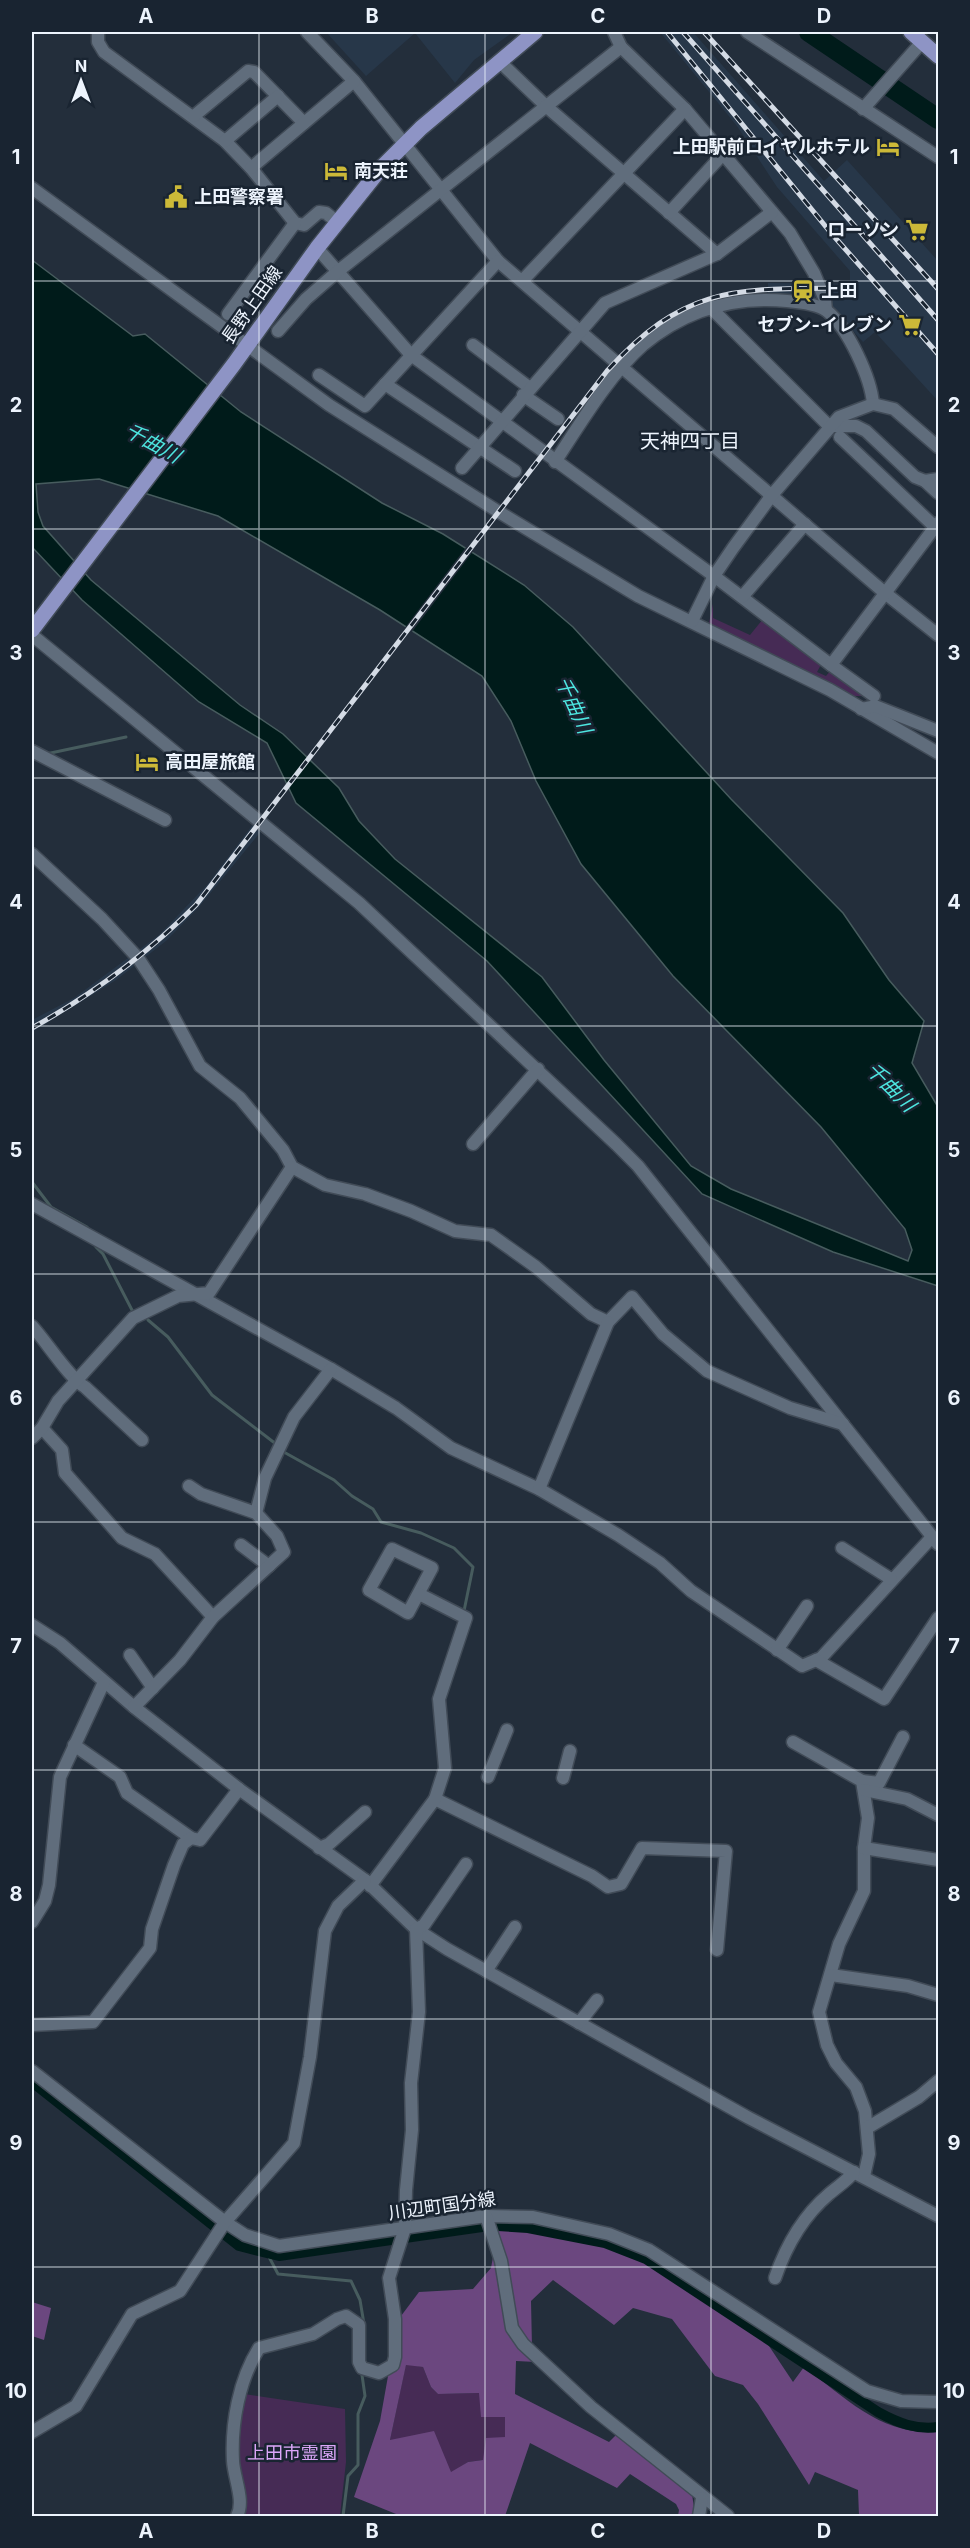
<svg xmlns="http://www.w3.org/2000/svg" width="970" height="2548" viewBox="0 0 970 2548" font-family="Inter,'Noto Sans JP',sans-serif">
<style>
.built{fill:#273749}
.green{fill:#462b55}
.forest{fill:#6b477f;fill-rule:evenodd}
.water{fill:#001b1a;stroke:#475c5e;stroke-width:1.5;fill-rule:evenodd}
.pier{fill:#232e3b}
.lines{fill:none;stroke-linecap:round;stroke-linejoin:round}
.stream{stroke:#475c5e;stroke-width:3}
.canal{stroke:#001b1a;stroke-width:10}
.river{stroke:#001b1a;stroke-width:20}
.minor-casing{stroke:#414b57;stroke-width:15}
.major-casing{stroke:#414b57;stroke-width:18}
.minor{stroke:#606d7c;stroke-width:12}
.major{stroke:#8e94c5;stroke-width:15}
.rail-casing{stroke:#d4dbe5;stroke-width:5}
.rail{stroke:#192431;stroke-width:3;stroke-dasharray:9;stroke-linecap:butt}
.grid{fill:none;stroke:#edf4fd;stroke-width:1.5;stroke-opacity:0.55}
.labels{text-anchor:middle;stroke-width:5;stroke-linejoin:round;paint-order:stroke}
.poi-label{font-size:18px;font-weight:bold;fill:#edf4fd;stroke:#192431;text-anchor:start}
.street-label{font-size:18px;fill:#edf4fd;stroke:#192431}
.park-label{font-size:18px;fill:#dba6f9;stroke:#192431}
.neighbourhood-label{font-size:20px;fill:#edf4fd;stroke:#192431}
.water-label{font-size:20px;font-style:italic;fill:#4de6e0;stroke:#192431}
.neatline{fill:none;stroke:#edf4fd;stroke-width:2}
.grid-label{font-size:20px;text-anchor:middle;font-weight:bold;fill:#edf4fd}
</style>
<rect width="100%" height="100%" fill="#232e3b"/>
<g class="built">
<polygon points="326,32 513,32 474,60 455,83 415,33 366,76"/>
<polygon points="660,32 693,32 824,181 847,160 938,261 938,401 875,332 863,342 828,303 768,296 768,283 850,284 850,271 777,187 737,126"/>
<polygon points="254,823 263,829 199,907 166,941 116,980 32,1032 32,1020 74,998 159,935 207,885"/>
</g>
<g class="green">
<polygon points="713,604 713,618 750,635 763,619 822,663 817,672 826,676 831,670 866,696 852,696 709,623"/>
<polygon points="406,2364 423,2367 431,2387 438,2394 479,2393 505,2417 505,2437 483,2460 468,2462 451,2473 390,2440"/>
<polygon points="244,2394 345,2409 346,2462 340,2516 244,2516 247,2498 238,2452"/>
</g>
<g class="forest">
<path d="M514,2229L606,2245L645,2261L765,2340L793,2382L804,2367C847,2399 882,2436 938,2432V2516H859L858,2490L815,2472L809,2485L758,2404L743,2385L715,2376L672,2319L633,2308L614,2325L553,2280L531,2301L532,2347L536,2362L516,2361L515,2394L609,2442L617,2434L692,2494L694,2508L691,2516H678L679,2510L676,2504L630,2474L617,2488L530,2443L505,2516H401L354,2497L380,2421L398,2320L419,2292L473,2289L491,2268L498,2230ZM406,2365L423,2367L431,2387L438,2394L479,2393L481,2417H505V2437L486,2438L483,2460L468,2462L451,2472L434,2431L390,2440Z"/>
<polygon points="32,2302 51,2308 44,2340 32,2336"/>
</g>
<path class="water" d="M32,260L133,336L145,334L241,412L382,503L443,534L524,585L573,627L731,799L843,913L889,980L924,1021L912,1063L938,1107V1286L833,1252L702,1194L487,961L296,803L267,743L199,702L82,600L32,547ZM99,479L218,516L380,610L482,676L511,721L536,781L581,864L673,976L821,1127L905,1229L912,1250L908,1261L731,1189L691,1166L604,1060L542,977L395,859L359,821L339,788L283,734L240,705L91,580L43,526L38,512L36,484Z"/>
<polygon class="pier" points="467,546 474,550 411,633 404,629"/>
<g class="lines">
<g class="stream">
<polyline points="46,754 126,737"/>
<polyline points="32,1182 51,1207 87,1227"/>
<polyline points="96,1247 103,1254 133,1312"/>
<polyline points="148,1320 168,1337 212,1395 276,1444"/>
<polyline points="282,1451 334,1480 352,1496 373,1509 381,1522 421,1533 454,1548 473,1567 464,1611"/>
<polyline points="268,2255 278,2274 351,2281 360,2300 364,2324"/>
<polyline points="343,2516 348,2476 358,2465 358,2414 365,2396 362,2375"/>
</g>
<g class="canal">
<polyline points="32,2082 239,2246 279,2256 482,2227"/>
<path d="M498,2226L528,2228L605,2243L646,2259L878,2412C898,2423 916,2430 938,2427"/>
</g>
<polyline class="river" points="809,32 938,119"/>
<g class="minor-casing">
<g id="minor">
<polyline points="98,32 98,42 104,52 225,141 251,168 295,223 304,225 319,212 326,213 337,222"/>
<polyline points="307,32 354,81 498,261 885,593 938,635"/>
<polyline points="614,32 621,47 685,109 790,233 814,273 825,300 826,310"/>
<polyline points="747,32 938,157"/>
<polyline points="499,61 547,107 717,254"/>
<polyline points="863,109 922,42"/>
<polyline points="194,116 248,71 254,72 304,123"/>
<polyline points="225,141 278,96"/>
<polyline points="251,168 354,81"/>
<polyline points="32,188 329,405 499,512 638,596 830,690 938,753"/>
<polyline points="669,213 723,154"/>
<polyline points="317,248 411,355 714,576 831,665"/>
<polyline points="522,281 685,109"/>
<polyline points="710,307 829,426 856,426 866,431 915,477 925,481 938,479"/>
<polyline points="228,314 295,223"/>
<polyline points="278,331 306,299 337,272 621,47"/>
<polyline points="473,345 530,388"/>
<polyline points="319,375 365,406 498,261"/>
<polyline points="385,384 515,471"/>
<polyline points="523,395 558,419"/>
<polyline points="840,437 935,527"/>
<path d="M555,462C580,424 609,375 643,345C685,310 734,296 787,301C799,302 818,304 827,311C848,328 871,378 873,404"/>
<polyline points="462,468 605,303 717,254 772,212"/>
<polyline points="925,481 938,493"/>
<polyline points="742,597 805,524"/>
<polyline points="692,621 714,576 733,548 772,495 839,417 873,404 894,409 938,447"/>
<polyline points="32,635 359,903 616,1144 638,1166 938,1544"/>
<polyline points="874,696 831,665 938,523"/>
<polyline points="861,709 875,706 938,731"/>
<polyline points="32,751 165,820"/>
<polyline points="32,854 102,919 138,958 159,990 200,1066 240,1098 283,1150 292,1167 325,1185 365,1194 411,1211 455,1231 491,1235 536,1267 591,1314 608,1322 632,1297 663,1334 707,1371 790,1408 843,1424"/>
<polyline points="473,1144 538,1069"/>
<polyline points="32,1204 331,1369 396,1408 451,1448 539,1489 618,1535 660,1563 691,1591 802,1666 821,1658 932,1537"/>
<path d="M32,1326C46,1341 70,1379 85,1387L142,1440"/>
<polyline points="42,1428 62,1450 65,1473 122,1538 155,1554 213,1617"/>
<polyline points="32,1438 42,1428 58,1401 133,1318 178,1296 209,1293 292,1167"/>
<polyline points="539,1489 608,1322"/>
<polyline points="256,1513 265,1478 294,1417 331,1369"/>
<polyline points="241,1545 269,1566"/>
<polyline points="842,1548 891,1579"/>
<polygon points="392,1549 432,1568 408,1613 369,1590"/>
<polyline points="32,1625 60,1643 134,1707 239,1789 365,1880 416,1929 447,1949 749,2118 938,2216"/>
<polyline points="777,1650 807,1606"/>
<polyline points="130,1655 153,1688"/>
<polyline points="816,1660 884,1699 938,1618"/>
<polyline points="134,1707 180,1660 213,1617 284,1552 277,1536 256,1513 201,1494 189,1486"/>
<polyline points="793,1742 862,1781 868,1818 864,1848 864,1891 839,1944 819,2012 827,2045 836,2063 856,2087 865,2111 869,2154 864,2176"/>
<polyline points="74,1745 120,1777 127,1793 191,1838 200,1840 239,1789"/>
<polyline points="488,1777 507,1730"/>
<polyline points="563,1778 570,1751"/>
<polyline points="862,1781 879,1783 903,1737"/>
<polyline points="864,1790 907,1799 938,1815"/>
<polyline points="435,1799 592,1876 608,1887 621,1884 642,1848 726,1851 717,1950"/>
<polyline points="319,1848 329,1844 365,1812"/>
<polyline points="864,1848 938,1860"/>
<polyline points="370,1886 435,1799 445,1768 439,1699 466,1618 419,1594"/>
<polyline points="32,1922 45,1901 49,1885 60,1777 104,1682"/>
<polyline points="486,1971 515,1927"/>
<polyline points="831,1975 908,1986 938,1995"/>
<polyline points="579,2023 597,2000"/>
<polyline points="32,2025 93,2022 150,1948 152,1929 174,1865 183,1844 191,1838"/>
<polyline points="32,2071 225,2222 245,2235 279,2246 486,2216 533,2217 609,2234 649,2250 867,2391 901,2401 938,2402"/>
<polyline points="867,2128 919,2097 938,2081"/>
<polyline points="486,2216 501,2261 512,2328 523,2344 591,2407 728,2516"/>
<path d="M775,2278C786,2246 803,2216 829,2194C838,2186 847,2181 854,2172"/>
<polyline points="32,2432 76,2406 132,2314 180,2291 225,2222 294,2143 310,2057 325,1931 338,1906 365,1880"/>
<path d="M237,2516C245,2501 234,2478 233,2461C231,2423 239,2380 259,2348L313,2334L337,2319L346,2316L359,2325V2362L362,2368L379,2373L393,2365L395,2357V2319L389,2278L405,2228L406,2190L412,2130L411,2083L419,2012L416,1929L424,1925L466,1864"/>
<polyline points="699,2516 702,2498"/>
</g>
</g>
<g class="major-casing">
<g id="major">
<polyline points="911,32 938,56"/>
<polyline points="32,630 234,364 317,248 381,168 421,128 535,32"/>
</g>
</g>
<use href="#minor" class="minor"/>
<use href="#major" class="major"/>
<g class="rail-casing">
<g id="rail">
<polyline points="667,32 831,233 938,354"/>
<polyline points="683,32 938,320"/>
<polyline points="704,32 938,289"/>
<path d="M32,1028C93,994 147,954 196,905L607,371C686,284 736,289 846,288"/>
</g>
</g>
<use href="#rail" class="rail"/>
</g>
<path class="grid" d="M259,32V2516M485,32V2516M711,32V2516M32,281H938M32,529H938M32,778H938M32,1026H938M32,1274H938M32,1522H938M32,1770H938M32,2019H938M32,2267H938"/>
<defs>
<g id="hotel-bare" transform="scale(1.8)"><path d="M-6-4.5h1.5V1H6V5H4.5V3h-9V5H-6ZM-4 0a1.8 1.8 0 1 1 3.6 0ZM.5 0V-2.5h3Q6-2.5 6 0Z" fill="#ccb938" stroke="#192431" stroke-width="2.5" paint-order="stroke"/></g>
<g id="civic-bare" transform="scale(1.8)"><path d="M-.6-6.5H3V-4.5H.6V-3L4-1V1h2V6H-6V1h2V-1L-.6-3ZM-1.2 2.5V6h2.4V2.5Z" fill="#ccb938" stroke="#192431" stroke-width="2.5" paint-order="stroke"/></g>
<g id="supermarket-bare" transform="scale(1.8)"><path d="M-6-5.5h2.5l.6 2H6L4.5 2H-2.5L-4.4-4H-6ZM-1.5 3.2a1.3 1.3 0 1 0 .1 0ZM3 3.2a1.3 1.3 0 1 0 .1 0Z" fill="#ccb938" stroke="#192431" stroke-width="2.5" paint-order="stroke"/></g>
<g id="station-bare" transform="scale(1.8)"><path d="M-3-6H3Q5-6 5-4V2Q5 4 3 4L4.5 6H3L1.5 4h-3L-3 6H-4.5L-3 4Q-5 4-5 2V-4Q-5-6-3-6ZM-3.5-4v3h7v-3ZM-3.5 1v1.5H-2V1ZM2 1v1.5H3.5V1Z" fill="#ccb938" stroke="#192431" stroke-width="2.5" paint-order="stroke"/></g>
</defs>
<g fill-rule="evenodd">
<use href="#hotel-bare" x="888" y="147"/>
<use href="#hotel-bare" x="336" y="171"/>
<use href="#civic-bare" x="176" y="197"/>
<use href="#supermarket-bare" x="917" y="230"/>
<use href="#station-bare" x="803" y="291"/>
<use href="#supermarket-bare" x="910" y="325"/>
<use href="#hotel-bare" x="147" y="762"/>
</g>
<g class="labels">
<g class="poi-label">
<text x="870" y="153" text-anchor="end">上田駅前ロイヤルホテル</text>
<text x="354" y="177">南天荘</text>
<text x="194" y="203">上田警察署</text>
<text x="899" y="236" text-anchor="end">ローソン</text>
<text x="821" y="297">上田</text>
<text x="892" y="331" text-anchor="end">セブン-イレブン</text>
<text x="165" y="768">高田屋旅館</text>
</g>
<g class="street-label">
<text transform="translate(252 305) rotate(-55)" y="6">長野上田線</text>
<text transform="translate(442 2206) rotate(-8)" y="6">川辺町国分線</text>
</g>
<g class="park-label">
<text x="292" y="2459">上田市霊園</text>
</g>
<g class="neighbourhood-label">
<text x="690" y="448">天神四丁目</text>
</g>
<g class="water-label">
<text transform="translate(153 443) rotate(29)" y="7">千曲川</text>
<text transform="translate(574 705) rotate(66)" y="7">千曲川</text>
<text transform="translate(891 1087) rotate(45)" y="7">千曲川</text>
</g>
</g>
<rect width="970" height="2548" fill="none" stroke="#192431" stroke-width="66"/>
<g transform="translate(81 81)" stroke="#192431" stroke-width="4.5" paint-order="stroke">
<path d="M0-4.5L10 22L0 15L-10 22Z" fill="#edf4fd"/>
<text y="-9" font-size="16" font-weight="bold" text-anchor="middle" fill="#edf4fd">N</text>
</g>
<rect x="33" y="33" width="904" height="2482" class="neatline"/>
<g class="grid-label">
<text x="146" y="23">A</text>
<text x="372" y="23">B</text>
<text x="598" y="23">C</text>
<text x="824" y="23">D</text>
<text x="16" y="164">1</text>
<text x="954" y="164">1</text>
<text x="16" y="412">2</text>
<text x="954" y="412">2</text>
<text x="16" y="660">3</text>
<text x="954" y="660">3</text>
<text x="16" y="909">4</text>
<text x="954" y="909">4</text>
<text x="16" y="1157">5</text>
<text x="954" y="1157">5</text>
<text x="16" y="1405">6</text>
<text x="954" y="1405">6</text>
<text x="16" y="1653">7</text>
<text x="954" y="1653">7</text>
<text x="16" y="1901">8</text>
<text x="954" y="1901">8</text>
<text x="16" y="2150">9</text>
<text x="954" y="2150">9</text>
<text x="16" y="2398">10</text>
<text x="954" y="2398">10</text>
<text x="146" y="2538">A</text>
<text x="372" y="2538">B</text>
<text x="598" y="2538">C</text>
<text x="824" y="2538">D</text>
</g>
</svg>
